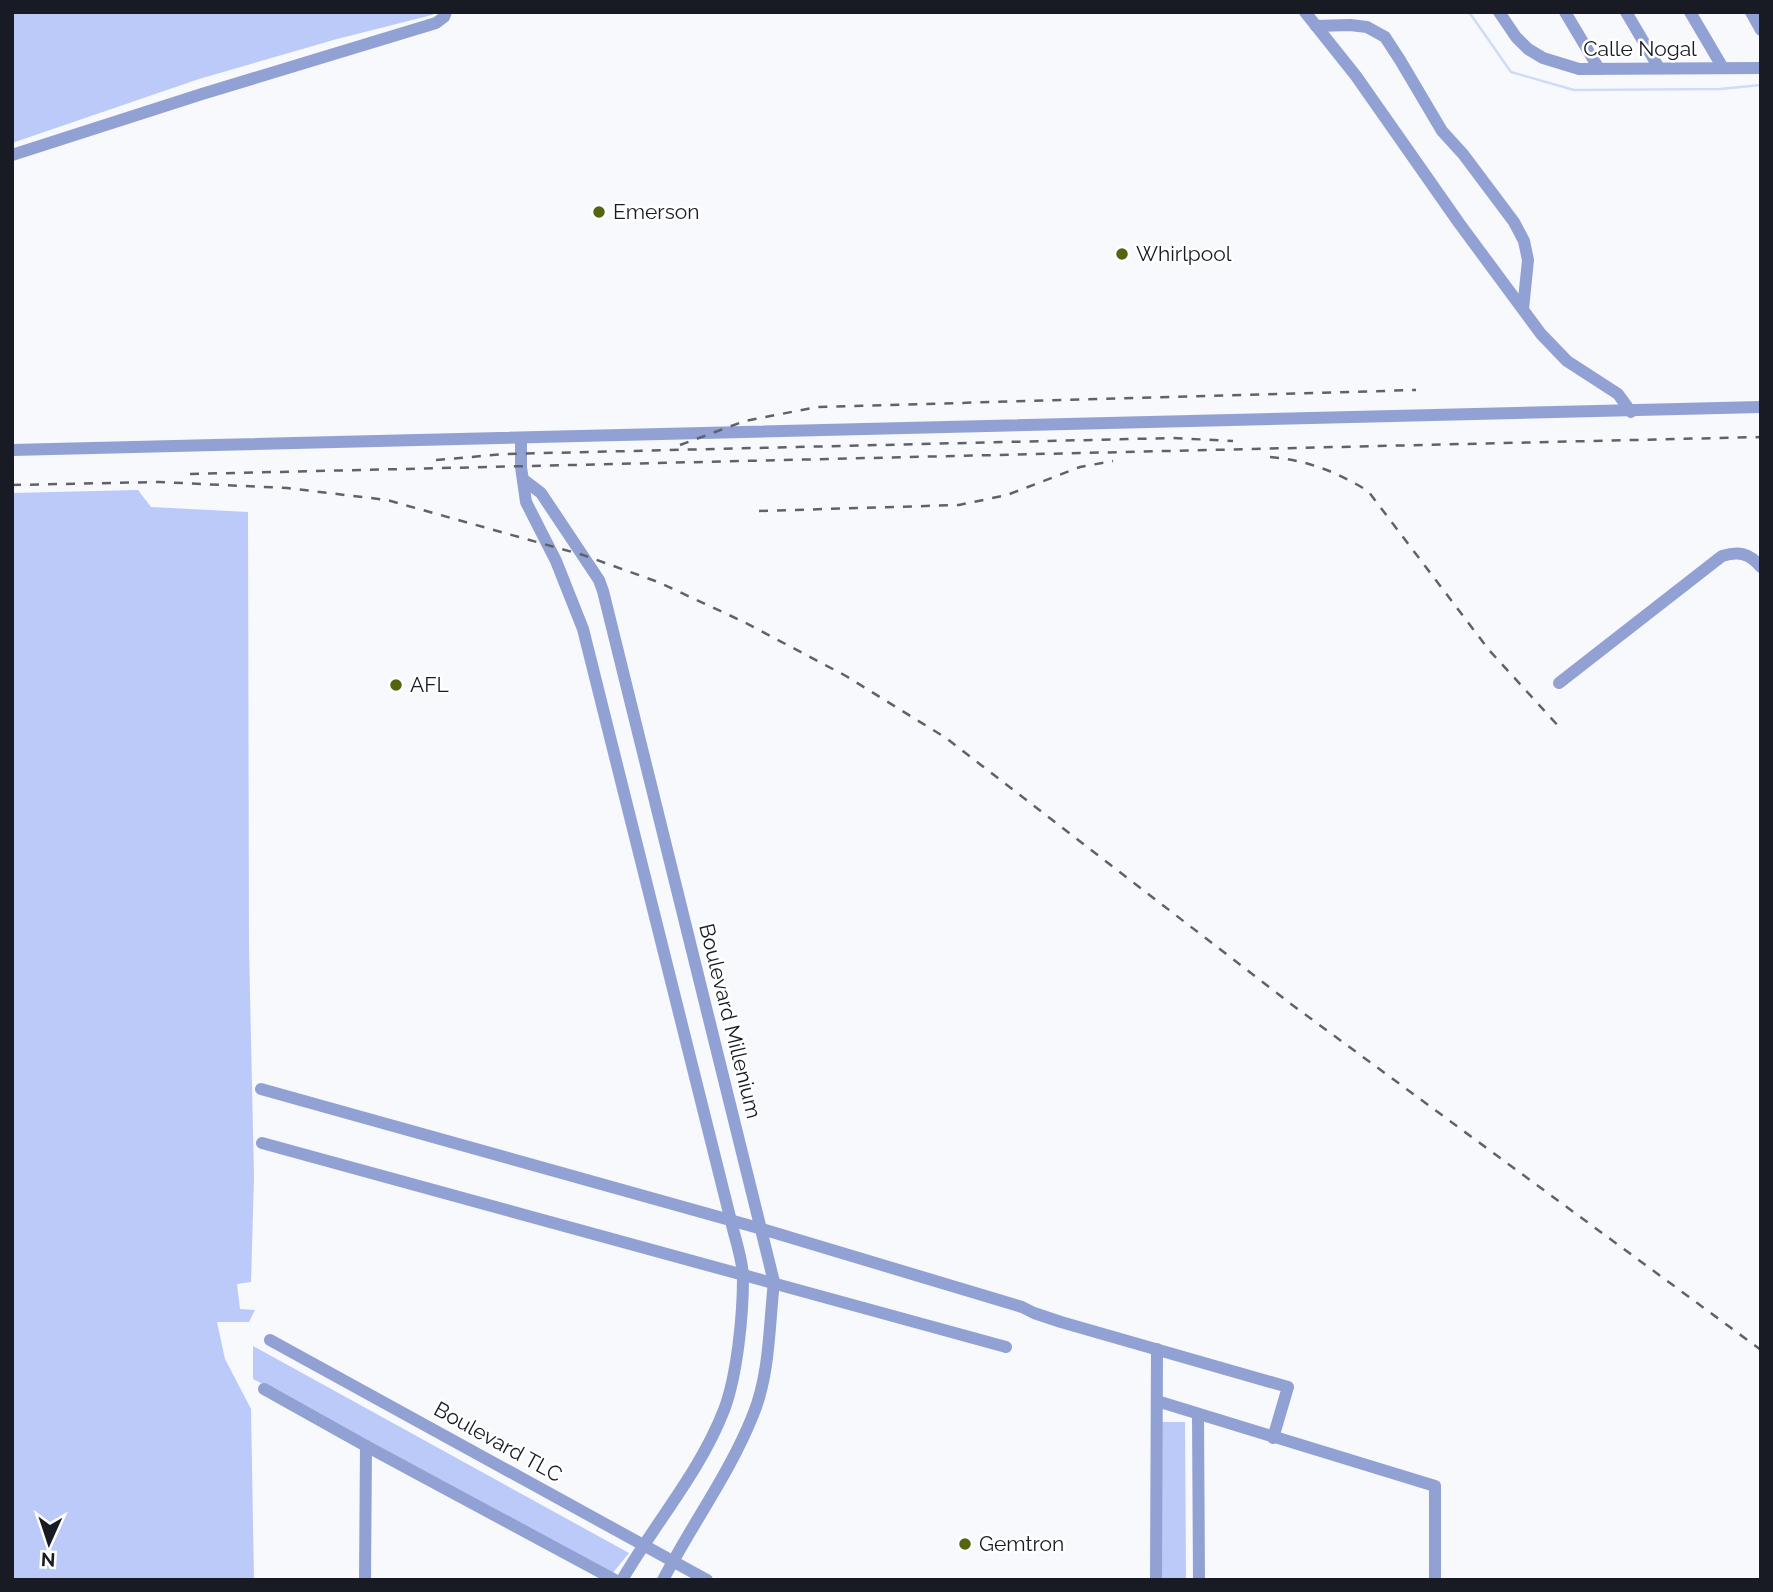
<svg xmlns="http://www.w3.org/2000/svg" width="1773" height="1592" viewBox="0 0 1773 1592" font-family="Raleway,sans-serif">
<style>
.green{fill:#bbcaf9}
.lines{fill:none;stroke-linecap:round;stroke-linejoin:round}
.stream{stroke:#d1dbf9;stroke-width:2.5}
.minor{stroke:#92a1d3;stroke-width:12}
.rail{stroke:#5f6269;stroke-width:2.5;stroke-dasharray:9 9;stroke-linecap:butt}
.poi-dot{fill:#54650f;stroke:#fff;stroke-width:2.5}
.labels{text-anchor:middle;stroke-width:5;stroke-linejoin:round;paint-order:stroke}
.street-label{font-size:21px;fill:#181b23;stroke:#fff}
.poi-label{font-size:21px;fill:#181b23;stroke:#fff;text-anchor:start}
</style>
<rect width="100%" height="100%" fill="#f7f9fd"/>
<g class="green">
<polygon points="12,12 436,12 432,15 337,39 199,79 12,143"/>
<polygon points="138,490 151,507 248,512 249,948 254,1177 251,1282 237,1284 240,1309 255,1310 249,1322 217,1322 225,1359 251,1409 254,1580 12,1580 12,493"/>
<polygon points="253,1346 629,1553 612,1574 253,1379"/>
<polygon points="1161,1422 1185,1422 1186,1580 1161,1580"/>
</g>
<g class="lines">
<polyline class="stream" points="1469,12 1511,72 1574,90 1720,89 1761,85"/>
<g class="minor">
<polyline points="1305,12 1356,76 1459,223 1541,334 1567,361 1618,394 1631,412"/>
<polyline points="1499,12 1516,37 1528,49 1543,58 1579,69 1761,68"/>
<polyline points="1565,12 1599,69"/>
<polyline points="1626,12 1659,68"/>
<polyline points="1690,12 1723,68"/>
<polyline points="1751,12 1761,30"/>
<polyline points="1316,26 1350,25 1367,27 1385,37 1400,60 1442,131 1463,154 1514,222 1524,241 1528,260 1523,309"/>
<polyline points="12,155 202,94 436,23 444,17 446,12"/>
<path d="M521,439V467L526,502L556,561L583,629L731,1221C735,1239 743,1260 743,1278C743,1316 737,1376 724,1410C700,1472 655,1523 622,1580"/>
<polyline points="12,450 1761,407"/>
<path d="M524,480L541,493L599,580L603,591L774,1282C769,1325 770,1374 753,1415C730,1473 692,1524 663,1580"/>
<path d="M1559,683L1722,556C1739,551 1749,553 1761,567"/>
<polyline points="261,1089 762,1229 1022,1307 1034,1313 1061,1322 1288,1387 1273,1438"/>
<polyline points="262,1143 1006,1347"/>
<polyline points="270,1340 707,1580"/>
<polyline points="264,1389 366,1446 615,1580"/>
<polyline points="1157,1401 1435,1486 1435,1580"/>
<polyline points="1198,1415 1199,1580"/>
<polyline points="365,1580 366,1446"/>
<polyline points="1156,1580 1157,1349"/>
</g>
<g class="rail">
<polyline points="680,445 745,421 817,407 1416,390"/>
<path d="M1270,457C1307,460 1337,472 1368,491L1489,650L1561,729"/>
<polyline points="436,460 505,454 1173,438 1233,441"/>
<polyline points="190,474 1761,437"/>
<polyline points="12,485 159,482 287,488 387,500 583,555 658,582 744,622 846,676 946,738 1291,1004 1761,1350"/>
<polyline points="759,511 959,505 1007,495 1080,467 1113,461"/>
</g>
</g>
<g class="poi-dot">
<circle cx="599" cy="212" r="7"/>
<circle cx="1122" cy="254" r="7"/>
<circle cx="396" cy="685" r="7"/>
<circle cx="965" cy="1544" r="7"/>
</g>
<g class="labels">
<g class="street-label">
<text x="1640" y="56">Calle Nogal</text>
<text transform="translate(730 1021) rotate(76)" y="7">Boulevard Millenium</text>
<text transform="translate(498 1442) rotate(29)" y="7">Boulevard TLC</text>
</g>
<g class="poi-label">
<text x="613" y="219">Emerson</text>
<text x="1136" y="261">Whirlpool</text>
<text x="410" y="692">AFL</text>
<text x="979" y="1551">Gemtron</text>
</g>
</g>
<rect width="1773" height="1592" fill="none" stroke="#181b23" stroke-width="28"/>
<g transform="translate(49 1543) rotate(183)" stroke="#ffffff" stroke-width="5" paint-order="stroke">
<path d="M0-5L12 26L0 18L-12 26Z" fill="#181b23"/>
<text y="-10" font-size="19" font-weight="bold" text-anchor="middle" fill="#181b23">N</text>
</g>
</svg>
